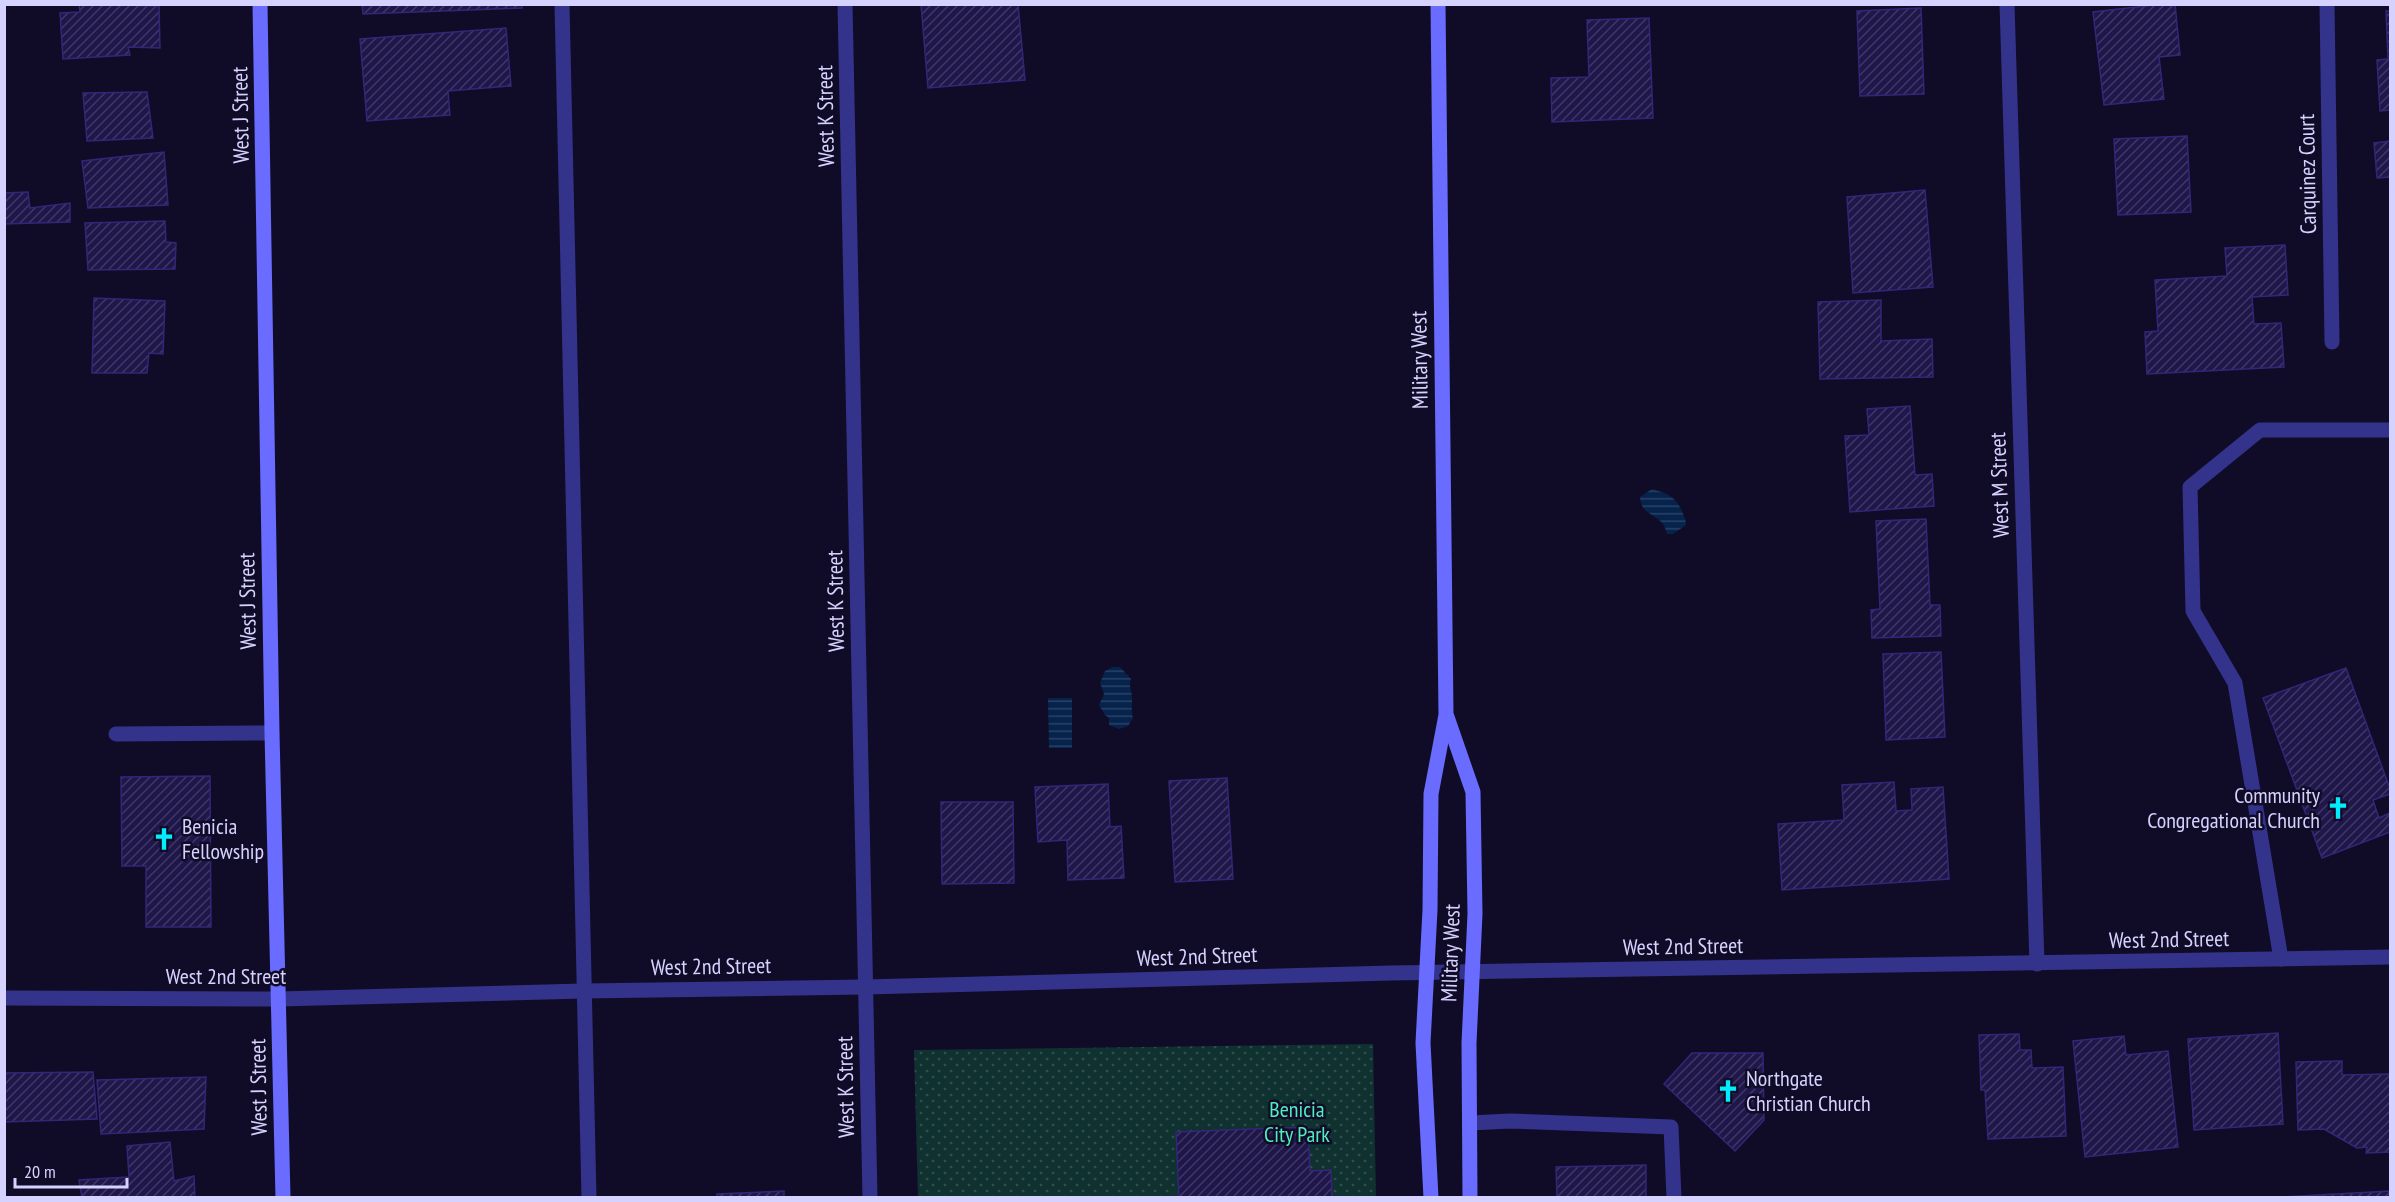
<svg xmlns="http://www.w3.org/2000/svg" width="2395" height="1202" viewBox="0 0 2395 1202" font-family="'PT Sans Narrow',sans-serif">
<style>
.park{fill:url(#park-dots)}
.water{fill:url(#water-rules)}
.building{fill:url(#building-hatch);stroke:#332678;stroke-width:1.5}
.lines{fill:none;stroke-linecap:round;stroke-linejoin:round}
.lane{stroke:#33338b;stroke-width:15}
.street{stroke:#33338b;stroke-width:15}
.secondary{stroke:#696cff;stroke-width:15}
.labels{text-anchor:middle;stroke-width:5;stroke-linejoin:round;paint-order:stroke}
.street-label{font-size:22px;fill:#d6d2ff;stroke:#100c27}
.poi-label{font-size:22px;fill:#d6d2ff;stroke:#100c27;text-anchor:start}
.park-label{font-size:22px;fill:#51ecbf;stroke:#100c27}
</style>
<defs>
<pattern id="park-dots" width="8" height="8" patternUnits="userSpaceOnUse" patternTransform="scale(1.5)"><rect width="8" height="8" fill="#0f312f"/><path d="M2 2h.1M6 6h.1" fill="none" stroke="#314e4e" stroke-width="1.8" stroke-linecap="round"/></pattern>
<pattern id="water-rules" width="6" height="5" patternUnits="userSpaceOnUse" patternTransform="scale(1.5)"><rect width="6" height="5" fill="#06234c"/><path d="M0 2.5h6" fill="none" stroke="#2a4267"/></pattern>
<pattern id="building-hatch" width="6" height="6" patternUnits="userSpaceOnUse" patternTransform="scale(1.5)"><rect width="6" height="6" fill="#1f164a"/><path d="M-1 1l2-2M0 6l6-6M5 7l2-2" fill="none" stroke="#3f3765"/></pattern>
</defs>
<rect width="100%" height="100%" fill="#100c27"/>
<polygon class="park" points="1373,1044 1376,1197 918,1197 914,1050"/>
<g class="water">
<path d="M1652,489C1668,494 1675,496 1682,511C1684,517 1686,519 1686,525L1673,534H1667C1666,531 1665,527 1663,524C1654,513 1641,514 1640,497Z"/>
<path d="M1113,667H1120L1131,679C1128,688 1133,692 1132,701C1132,708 1131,711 1133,718L1128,726L1119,729L1109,725V718L1105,715L1099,705L1104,694L1100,683L1105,671Z"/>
<polygon points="1048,698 1072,698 1072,748 1049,748"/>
</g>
<g class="building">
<polygon points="79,4 159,6 160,48 128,47 130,55 63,59 60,13 80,12"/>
<polygon points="362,4 522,4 522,8 363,14"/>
<polygon points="921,4 1018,4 1025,80 928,88"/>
<polygon points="2163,4 2175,4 2180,55 2159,57 2164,99 2104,105 2093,12"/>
<polygon points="1921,8 1924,94 1860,96 1857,11"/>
<polygon points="2386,11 2390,11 2390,110 2380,111 2377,60 2388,59"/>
<polygon points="1649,18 1653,118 1552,122 1551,78 1589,77 1587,20"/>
<polygon points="506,28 511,86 448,91 450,115 367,121 360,39"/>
<polygon points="147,92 153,138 87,141 83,93"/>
<polygon points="2187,136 2191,212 2118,215 2114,139"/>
<polygon points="2390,141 2390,177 2377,178 2374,143"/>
<polygon points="164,152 168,205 88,208 82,161"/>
<polygon points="1925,190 1933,287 1853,293 1847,197"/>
<polygon points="28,192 30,208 70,203 70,222 4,224 4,193"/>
<polygon points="165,221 166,242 176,243 175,269 88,270 85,223"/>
<polygon points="2285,245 2288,295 2252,297 2254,324 2281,323 2284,367 2147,374 2145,332 2158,331 2155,280 2227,276 2225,248"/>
<polygon points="94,298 165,301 163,354 149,353 147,373 92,373"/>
<polygon points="1881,300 1881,341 1932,339 1933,377 1820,379 1818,302"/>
<polygon points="1910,406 1915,475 1932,474 1934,506 1850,512 1845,436 1869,435 1867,409"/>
<polygon points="1926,519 1930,605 1940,605 1941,636 1872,638 1871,610 1880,609 1876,521"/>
<polygon points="1941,652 1945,737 1886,740 1883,654"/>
<polygon points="2346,668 2390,789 2390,794 2373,800 2379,818 2390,813 2390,832 2322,858 2263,698"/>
<polygon points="210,776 211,927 146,927 146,866 122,866 121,777"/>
<polygon points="1227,778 1233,879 1175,882 1169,781"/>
<polygon points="1894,782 1896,811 1912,810 1911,789 1943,787 1949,879 1782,890 1778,824 1844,820 1842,785"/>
<polygon points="1108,784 1110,827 1121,826 1124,878 1068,880 1067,840 1038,842 1035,787"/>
<polygon points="941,802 1013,802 1014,883 942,884"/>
<polygon points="2278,1033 2283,1124 2194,1130 2188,1039"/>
<polygon points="2019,1034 2020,1050 2031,1050 2032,1068 2063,1067 2066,1136 1988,1139 1985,1090 1981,1090 1979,1035"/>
<polygon points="2124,1036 2126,1055 2168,1051 2178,1147 2085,1157 2073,1041"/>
<polygon points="1692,1053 1763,1053 1764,1120 1735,1151 1664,1084"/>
<polygon points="2342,1061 2342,1075 2390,1074 2390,1152 2366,1153 2367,1147 2357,1148 2324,1129 2298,1130 2296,1062"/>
<polygon points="93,1072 97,1119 4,1122 4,1073"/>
<polygon points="206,1077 204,1129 101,1134 97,1080"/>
<polygon points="1308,1127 1310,1171 1331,1170 1332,1198 1179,1198 1176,1132"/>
<polygon points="170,1142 174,1181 194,1176 195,1198 82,1198 79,1180 129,1177 127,1146"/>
<polygon points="1646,1165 1646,1198 1557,1198 1556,1167"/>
<polygon points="784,1191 784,1198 717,1198 717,1194"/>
<polygon points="2390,1191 2390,1198 2282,1198 2282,1197"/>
</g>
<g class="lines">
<g class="lane">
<polyline points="562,4 589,1198"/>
<polyline points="116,734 272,733"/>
<polyline points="2281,959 2235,683 2193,611 2190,487 2260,430 2390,430"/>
<polyline points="1470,1123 1510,1121 1671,1127 1674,1198"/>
</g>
<g class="street">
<polyline points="845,4 870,1198"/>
<polyline points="2007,4 2037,964"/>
<polyline points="2327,4 2332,342"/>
<polyline points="4,998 279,999 583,991 865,987 1391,973 2390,957"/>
</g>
<g class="secondary">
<polyline points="260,4 272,733 283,1198"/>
<polyline points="1447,717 1473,792 1475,914 1469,1043 1470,1198"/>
<polyline points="1431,1198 1423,1043 1430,910 1431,794 1446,715 1438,4"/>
</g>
</g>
<defs>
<g id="church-bare" transform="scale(1.8)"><path d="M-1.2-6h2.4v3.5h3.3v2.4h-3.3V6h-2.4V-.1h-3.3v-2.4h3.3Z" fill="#00eefd" stroke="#100c27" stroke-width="2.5" paint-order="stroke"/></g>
</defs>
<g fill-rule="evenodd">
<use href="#church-bare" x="2338" y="808"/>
<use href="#church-bare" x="164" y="839"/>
<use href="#church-bare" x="1728" y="1091"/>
</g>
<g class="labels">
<g class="street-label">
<text transform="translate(240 115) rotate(-91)" y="8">West J Street</text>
<text transform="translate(825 116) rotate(-91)" y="8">West K Street</text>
<text transform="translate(2307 174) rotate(-91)" y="8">Carquinez Court</text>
<text transform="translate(1419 360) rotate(-91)" y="8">Military West</text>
<text transform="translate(1999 485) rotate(-92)" y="8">West M Street</text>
<text transform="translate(247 601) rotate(-91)" y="8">West J Street</text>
<text transform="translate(835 601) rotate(-91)" y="8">West K Street</text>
<text transform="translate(2169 939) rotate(-1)" y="8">West 2nd Street</text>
<text transform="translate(1683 946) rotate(-1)" y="8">West 2nd Street</text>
<text transform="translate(1450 953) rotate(-88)" y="8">Military West</text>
<text transform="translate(1197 956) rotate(-2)" y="8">West 2nd Street</text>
<text transform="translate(711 966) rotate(-1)" y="8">West 2nd Street</text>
<text x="226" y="984">West 2nd Street</text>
<text transform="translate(258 1087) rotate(-91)" y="8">West J Street</text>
<text transform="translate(845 1087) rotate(-91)" y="8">West K Street</text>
</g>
<g class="poi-label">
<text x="2320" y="803" text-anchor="end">Community<tspan x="2320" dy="25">Congregational Church</tspan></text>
<text x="182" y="834">Benicia<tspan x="182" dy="25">Fellowship</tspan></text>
<text x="1746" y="1086">Northgate<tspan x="1746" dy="25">Christian Church</tspan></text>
</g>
<g class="park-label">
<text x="1297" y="1117">Benicia<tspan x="1297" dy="25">City Park</tspan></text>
</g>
</g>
<rect width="2395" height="1202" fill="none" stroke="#d6d2ff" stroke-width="12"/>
<path d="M15 1178v9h112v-9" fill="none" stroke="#d6d2ff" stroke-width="3"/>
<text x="24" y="1178" font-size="18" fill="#d6d2ff" stroke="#100c27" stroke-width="4.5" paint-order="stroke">20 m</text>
</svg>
